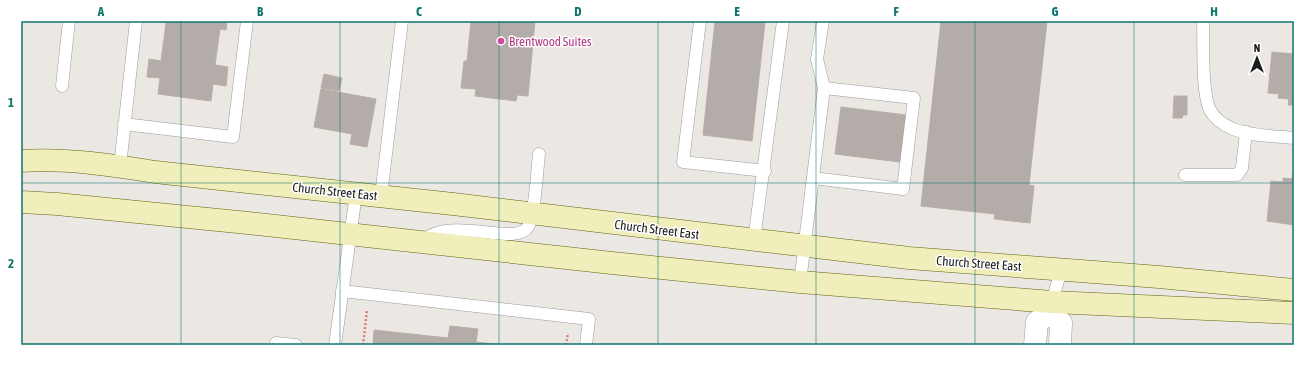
<svg xmlns="http://www.w3.org/2000/svg" width="1315" height="366" viewBox="0 0 1315 366" font-family="'Asap Condensed',sans-serif">
<style>
.building{fill:#b4aca8;stroke:#bbada6}
.lines{fill:none;stroke-linecap:round;stroke-linejoin:round}
.lane-casing{stroke:#9c9c9c;stroke-width:13}
.street-casing{stroke:#9c9c9c;stroke-width:23}
.secondary-casing{stroke:#626312;stroke-width:23}
.path{stroke:#e77877;stroke-width:2.5;stroke-dasharray:2 2;stroke-linecap:butt}
.lane{stroke:#fff;stroke-width:12}
.street{stroke:#fff;stroke-width:22}
.secondary{stroke:#f0eebb;stroke-width:22}
.grid{fill:none;stroke:#0f766e;stroke-width:1;stroke-opacity:0.55}
.hotel-dot{fill:#d1479c;stroke:#fff;stroke-width:1.5}
.labels{text-anchor:middle;stroke-width:3;stroke-linejoin:round;paint-order:stroke}
.hotel-label{font-size:13px;fill:#b23c85;stroke:#fff;text-anchor:start}
.street-label{font-size:13px;fill:#1b1b1b;stroke:#fff}
.neatline{fill:none;stroke:#0f766e;stroke-width:1.5}
.grid-label{font-size:13px;text-anchor:middle;font-weight:bold;fill:#0f766e}
</style>
<rect width="100%" height="100%" fill="#ebe7e2"/>
<g class="building">
<polygon points="159,21 227,21 226,30 220,29 215,65 228,67 226,86 213,84 211,101 158,94 160,78 147,77 149,59 161,61 166,23"/>
<polygon points="471,21 535,21 528,96 517,95 516,101 475,96 476,89 461,88 464,61 467,61"/>
<polygon points="715,21 765,22 752,141 703,135"/>
<polygon points="941,21 1047,21 1029,185 1034,186 1030,223 994,219 995,214 921,206"/>
<polygon points="1272,52 1294,54 1294,105 1288,105 1289,99 1278,98 1279,94 1268,93"/>
<polygon points="324,74 342,78 339,91 321,88"/>
<polygon points="321,89 376,99 367,147 350,144 352,134 314,127"/>
<polygon points="1174,96 1187,96 1187,115 1183,115 1182,118 1173,118"/>
<polygon points="841,107 906,115 900,162 835,154"/>
<polygon points="1293,172 1294,225 1267,221 1271,181 1283,182 1283,178 1292,179"/>
<polygon points="450,326 478,329 476,342 504,345 373,345 374,330 448,338"/>
</g>
<g class="lines">
<g class="lane-casing">
<g id="lane">
<polyline points="700,21 683,162 765,171"/>
<path d="M1203,21C1204,42 1201,92 1210,110C1214,118 1224,125 1233,129C1252,136 1274,136 1294,138"/>
<polyline points="62,86 69,21"/>
<polyline points="124,124 233,137 247,21"/>
<polyline points="120,166 136,21"/>
<polyline points="1185,175 1237,175 1242,168 1246,132"/>
<polyline points="813,178 903,189 914,98 824,88 817,59 823,21"/>
<polyline points="381,196 402,21"/>
<polyline points="754,240 783,21"/>
<path d="M423,241C449,215 515,247 528,227C535,215 537,171 539,154"/>
<polyline points="800,282 824,88"/>
<polyline points="342,291 589,319 586,345"/>
<polyline points="1052,302 1061,270"/>
<polyline points="276,343 296,345"/>
<polyline points="335,345 356,194"/>
</g>
</g>
<g class="street-casing">
<g id="street">
<polyline points="1050,313 1061,323 1060,345"/>
<polyline points="1035,345 1037,322 1050,313 1052,302"/>
</g>
</g>
<g class="secondary-casing">
<g id="secondary">
<path d="M21,161C66,158 112,165 155,172L453,204L909,258L1159,277L1294,290"/>
<polyline points="21,202 57,204 248,223 612,263 800,282 1052,302 1294,313"/>
</g>
</g>
<g class="path">
<polyline points="363,345 367,310"/>
<polyline points="566,345 568,333"/>
</g>
<use href="#lane" class="lane"/>
<use href="#street" class="street"/>
<use href="#secondary" class="secondary"/>
</g>
<path class="grid" d="M181,21V345M340,21V345M499,21V345M658,21V345M816,21V345M975,21V345M1134,21V345M21,183H1294"/>
<circle class="hotel-dot" cx="501" cy="41" r="4"/>
<g class="labels">
<g class="hotel-label">
<text x="509" y="46">Brentwood Suites</text>
</g>
<g class="street-label">
<text transform="translate(335 191) rotate(6)" y="5">Church Street East</text>
<text transform="translate(657 229) rotate(7)" y="5">Church Street East</text>
<text transform="translate(979 263) rotate(4)" y="5">Church Street East</text>
</g>
</g>
<rect width="1315" height="366" fill="none" stroke="#ffffff" stroke-width="44"/>
<g transform="translate(1257 58)" stroke="#ffffff" stroke-width="3" paint-order="stroke">
<path d="M0-3L7 15L0 10L-7 15Z" fill="#1b1b1b"/>
<text y="-6" font-size="11" font-weight="bold" text-anchor="middle" fill="#1b1b1b">N</text>
</g>
<rect x="22" y="22" width="1271" height="322" class="neatline"/>
<g class="grid-label">
<text x="101" y="16">A</text>
<text x="260" y="16">B</text>
<text x="419" y="16">C</text>
<text x="578" y="16">D</text>
<text x="737" y="16">E</text>
<text x="896" y="16">F</text>
<text x="1055" y="16">G</text>
<text x="1214" y="16">H</text>
<text x="11" y="107">1</text>
<text x="11" y="268">2</text>
</g>
</svg>
